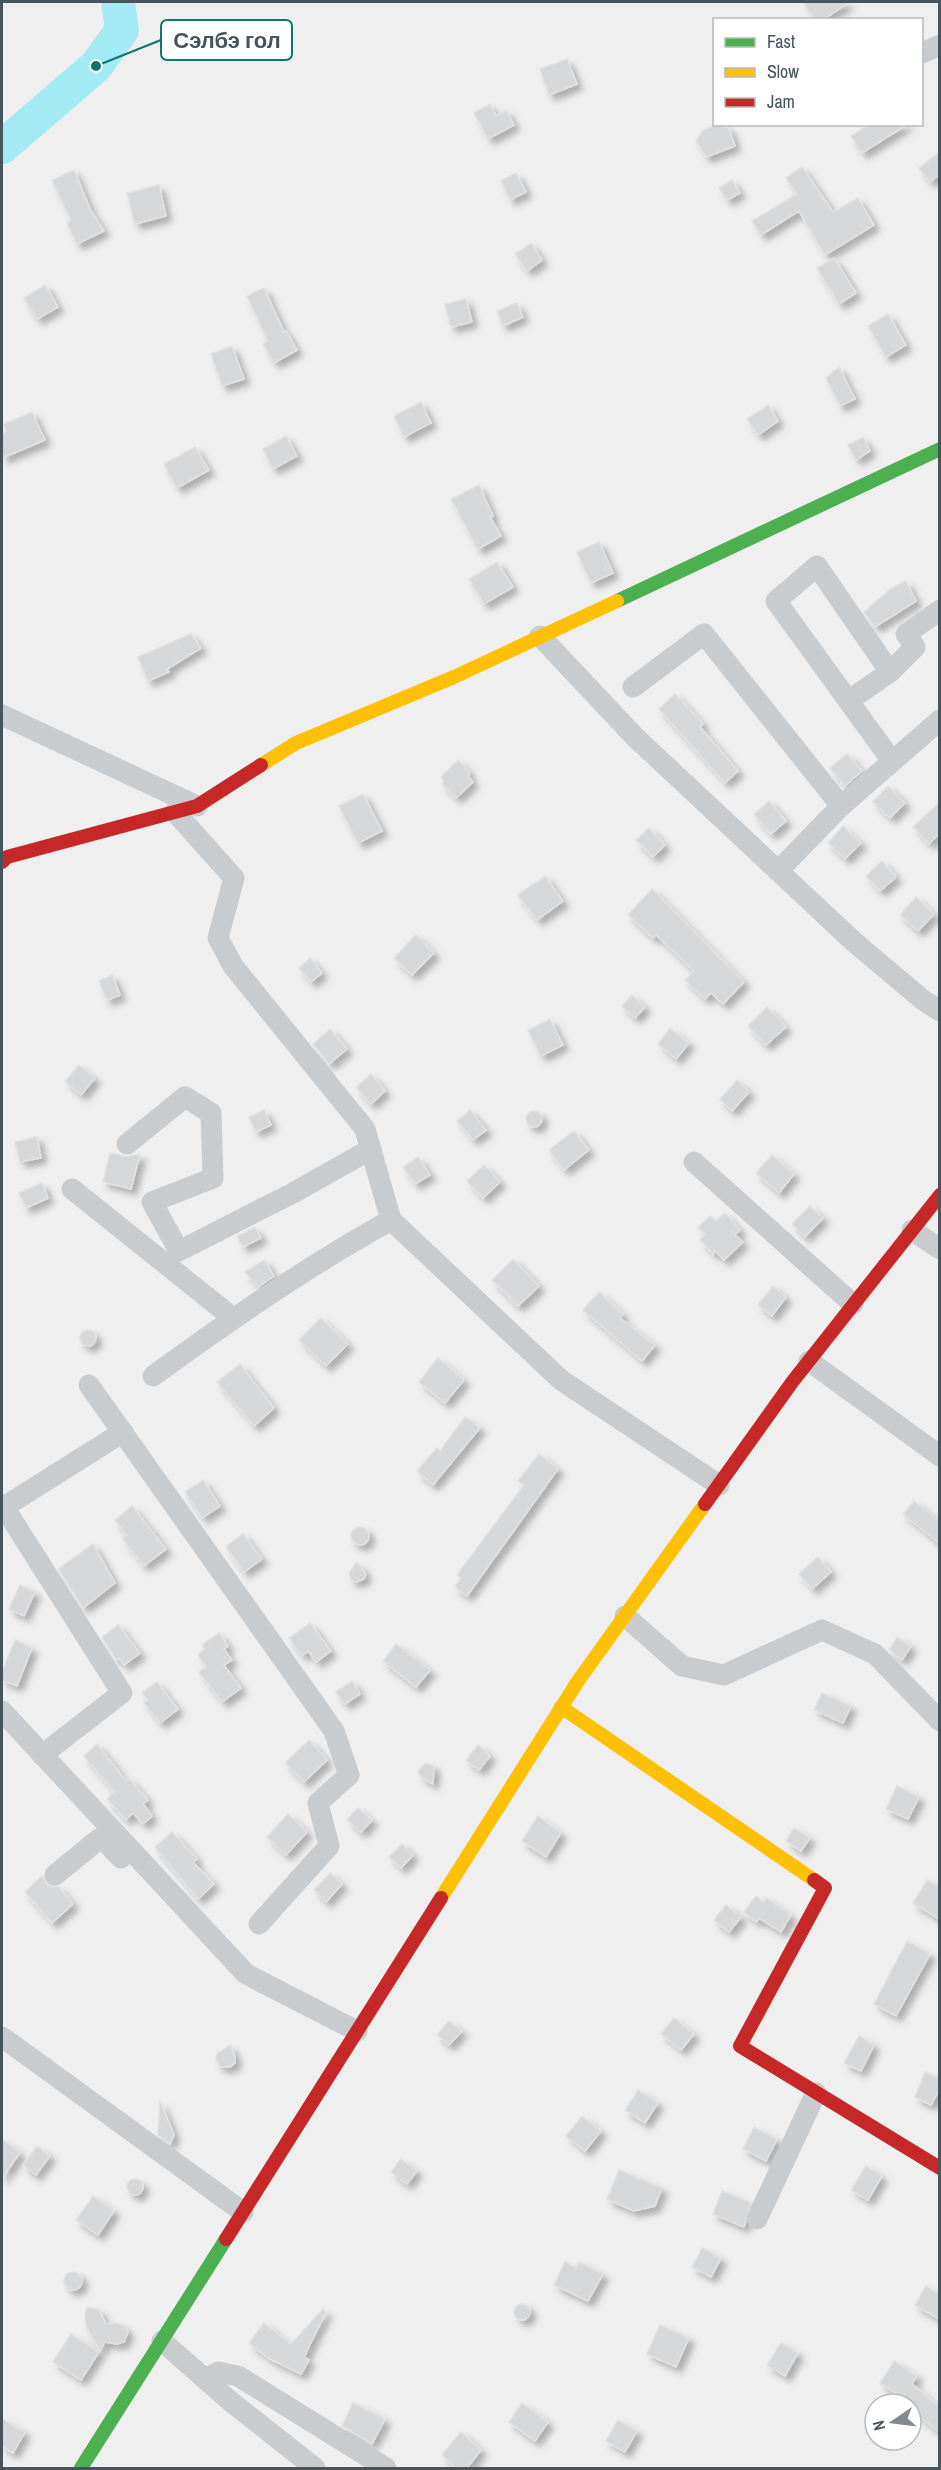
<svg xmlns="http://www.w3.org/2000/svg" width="941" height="2470" viewBox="0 0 941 2470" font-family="'Archivo Narrow',sans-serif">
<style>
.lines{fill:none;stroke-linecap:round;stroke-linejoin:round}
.river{stroke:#a3eaf2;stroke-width:34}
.building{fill:#d6d7d8;stroke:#e1e1e2;stroke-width:1.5;filter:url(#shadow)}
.street{stroke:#c8ccce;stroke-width:21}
.fast{stroke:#4caf50;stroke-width:14}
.slow{stroke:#ffc107;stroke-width:14}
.jam{stroke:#c62828;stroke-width:14}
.leader{fill:none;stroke:#0f766e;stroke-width:2}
.callout-dot{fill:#0f766e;stroke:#fff;stroke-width:2}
.callout{fill:#fff;stroke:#0f766e;stroke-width:2}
.callout-label{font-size:22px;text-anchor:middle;font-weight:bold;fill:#45545d}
</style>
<defs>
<filter id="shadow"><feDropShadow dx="5.5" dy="5.5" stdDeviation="3" flood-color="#0004"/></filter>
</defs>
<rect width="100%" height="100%" fill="#f0efef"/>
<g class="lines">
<polyline class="river" points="2,147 96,66 122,30 118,2"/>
</g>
<g class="building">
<polygon points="803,2 849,2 823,20 815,20"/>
<polygon points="567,59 577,84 549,95 540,69"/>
<polygon points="490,104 496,116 506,110 514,125 488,139 474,113"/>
<polygon points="720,124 729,128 735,146 706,157 696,141 703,130"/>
<polygon points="870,124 908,124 862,153 851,136"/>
<polygon points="939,152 939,175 930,182 919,168"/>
<polygon points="802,167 833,212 858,198 874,225 825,255 799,211 761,235 752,221 797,194 786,178"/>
<polygon points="74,170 91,211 104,231 77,244 67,223 71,221 52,180"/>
<polygon points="516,173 526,192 510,200 501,180"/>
<polygon points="732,180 740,193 727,200 719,188"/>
<polygon points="159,185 166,216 135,224 127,193"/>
<polygon points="531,243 542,260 527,271 515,254"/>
<polygon points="834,258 856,293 839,304 817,268"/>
<polygon points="45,285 58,307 37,319 24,298"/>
<polygon points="264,288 284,332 286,331 297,350 274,363 263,344 268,341 247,296"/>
<polygon points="466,299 472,322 451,327 445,304"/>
<polygon points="517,303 523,317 503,326 497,311"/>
<polygon points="888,314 906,345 886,357 868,326"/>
<polygon points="232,346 244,379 222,386 211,354"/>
<polygon points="839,367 855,399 840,406 826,378"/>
<polygon points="421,402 431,423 404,437 394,416"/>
<polygon points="768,405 778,421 758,435 747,419"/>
<polygon points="32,412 45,440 2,458 2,433 6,431 4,424"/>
<polygon points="286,436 297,456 273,469 263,449"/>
<polygon points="863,437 870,451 856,460 848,445"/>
<polygon points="195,447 209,470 177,488 164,464"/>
<polygon points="479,485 493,516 490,517 501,536 478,549 451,499"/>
<polygon points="599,542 613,573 591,583 577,552"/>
<polygon points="497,562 513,587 484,604 469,579"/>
<polygon points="906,581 916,601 875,627 864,612 892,588"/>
<polygon points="191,634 201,648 167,669 169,672 148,681 138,657"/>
<polygon points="675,694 703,724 700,727 738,771 725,783 659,709"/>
<polygon points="847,754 862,771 845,786 830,768"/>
<polygon points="458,760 470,773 468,776 473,782 456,798 442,783 444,781 441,777"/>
<polygon points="888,786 905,803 890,818 873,802"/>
<polygon points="363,794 382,831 358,843 339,806"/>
<polygon points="769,801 786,821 771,834 754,814"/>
<polygon points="939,803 939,834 929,844 913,827"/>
<polygon points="843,826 861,843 845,859 828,843"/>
<polygon points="649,828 665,845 653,857 636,840"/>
<polygon points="882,861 896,877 880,891 866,876"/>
<polygon points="545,876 563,901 537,920 518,895"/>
<polygon points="652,889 744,982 723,1004 711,993 705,999 685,980 694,971 656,935 653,938 628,915"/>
<polygon points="916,897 934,914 918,931 900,915"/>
<polygon points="416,935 434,953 412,975 394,958"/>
<polygon points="310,958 322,973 311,982 299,968"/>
<polygon points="112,975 120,995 107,1000 99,981"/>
<polygon points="632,995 645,1007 635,1018 622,1006"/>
<polygon points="767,1007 786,1027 766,1045 748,1026"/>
<polygon points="550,1019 563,1045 541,1056 528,1030"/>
<polygon points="670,1028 689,1043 676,1059 658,1044"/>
<polygon points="330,1029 347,1049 329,1064 313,1044"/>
<polygon points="79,1065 95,1078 81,1095 65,1081"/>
<polygon points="371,1074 385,1091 371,1104 356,1087"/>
<polygon points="737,1080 749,1092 732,1111 720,1099"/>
<polygon points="264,1110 271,1125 256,1132 249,1117"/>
<polygon points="470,1110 486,1130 473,1140 457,1121"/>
<circle cx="534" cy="1119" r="8"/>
<polygon points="574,1131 589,1150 564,1170 549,1150"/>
<polygon points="37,1137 41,1158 20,1162 15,1142"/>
<polygon points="110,1153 128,1157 140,1154 131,1189 103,1182"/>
<polygon points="772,1155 794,1174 779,1193 756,1173"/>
<polygon points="418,1157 430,1175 415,1184 403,1167"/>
<polygon points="484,1165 500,1182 483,1198 467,1181"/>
<polygon points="42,1183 48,1198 26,1208 19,1193"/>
<polygon points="810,1206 823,1218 805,1237 792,1224"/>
<polygon points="725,1213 740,1230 735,1235 743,1242 724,1260 715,1251 713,1254 700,1240 705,1234 698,1227 710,1216 716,1221"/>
<polygon points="255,1227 261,1238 243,1247 237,1236"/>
<polygon points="513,1259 539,1286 518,1306 492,1280"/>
<polygon points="264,1260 274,1276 258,1287 245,1272"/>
<polygon points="773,1286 786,1297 772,1316 758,1305"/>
<polygon points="599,1292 623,1314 620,1318 655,1345 642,1361 583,1310"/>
<polygon points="321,1318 348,1344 326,1366 299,1340"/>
<circle cx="88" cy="1338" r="8"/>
<polygon points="438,1358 464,1380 445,1403 419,1382"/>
<polygon points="240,1364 274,1408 254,1426 217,1382"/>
<polygon points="465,1417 480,1428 433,1485 417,1471 437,1448 440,1451"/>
<polygon points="539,1454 558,1469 467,1596 455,1587 461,1578 457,1575 524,1485 518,1481"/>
<polygon points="203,1480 220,1506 202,1518 185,1492"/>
<polygon points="914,1501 939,1521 939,1543 903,1514"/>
<polygon points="132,1506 166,1549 144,1566 123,1539 127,1535 115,1520"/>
<circle cx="360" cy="1536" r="9"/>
<polygon points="243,1534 262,1559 244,1572 226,1547"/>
<polygon points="93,1544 115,1583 83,1608 58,1569"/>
<polygon points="818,1557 831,1572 812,1589 799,1574"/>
<polygon points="357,1562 366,1574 364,1579 356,1582 351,1580 349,1573"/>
<polygon points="20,1585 35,1592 24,1616 9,1609"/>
<polygon points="310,1623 331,1651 316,1662 308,1651 302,1656 289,1638"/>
<polygon points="118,1625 140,1653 124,1665 119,1658 116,1660 102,1637"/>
<polygon points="219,1633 228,1646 224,1649 232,1660 224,1665 241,1688 222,1702 199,1672 206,1667 198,1655 205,1649 202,1645"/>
<polygon points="897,1637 911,1646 902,1660 889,1650"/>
<polygon points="15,1640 32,1648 17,1686 2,1680 2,1672"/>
<polygon points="396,1644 430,1670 416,1687 383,1661"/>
<polygon points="352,1681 360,1694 345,1704 336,1692"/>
<polygon points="157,1682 178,1709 160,1723 144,1703 148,1700 142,1693"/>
<polygon points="822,1693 851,1706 843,1723 814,1710"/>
<polygon points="309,1740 327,1760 304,1782 285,1763"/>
<polygon points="97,1744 126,1781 129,1779 148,1800 143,1804 152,1816 143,1824 133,1813 126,1820 107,1799 114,1791 84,1756"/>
<polygon points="478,1745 490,1756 479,1770 466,1760"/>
<polygon points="426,1763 434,1766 433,1784 421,1777 418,1771"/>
<polygon points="897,1786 919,1797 908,1819 886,1809"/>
<polygon points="358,1808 372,1820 361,1832 347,1820"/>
<polygon points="288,1814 307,1832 286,1855 267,1837"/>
<polygon points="538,1816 561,1833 546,1857 522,1841"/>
<polygon points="794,1828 810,1838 801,1851 786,1841"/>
<polygon points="172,1832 197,1859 193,1862 214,1884 198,1899 155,1847"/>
<polygon points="402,1844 413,1855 401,1868 389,1857"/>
<polygon points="330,1873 342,1884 326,1902 314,1890"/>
<polygon points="42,1876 46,1883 51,1887 59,1887 73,1904 52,1923 25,1892"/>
<polygon points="927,1880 939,1887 939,1919 913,1903"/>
<polygon points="756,1896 763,1902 766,1898 791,1915 781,1932 759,1918 756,1922 744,1912"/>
<polygon points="726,1905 741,1917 729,1932 714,1920"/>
<polygon points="907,1941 930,1954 896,2016 874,2004"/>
<polygon points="674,2018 694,2034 681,2050 661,2034"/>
<polygon points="449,2021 462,2031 449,2045 437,2035"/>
<polygon points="859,2036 874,2045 861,2071 844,2063"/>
<polygon points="230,2045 235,2056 235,2063 230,2067 221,2067 216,2060 217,2054"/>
<polygon points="925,2072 939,2079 939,2090 931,2105 915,2097"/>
<polygon points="638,2090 658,2103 645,2123 625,2110"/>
<polygon points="160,2101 174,2135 170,2144 158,2135"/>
<polygon points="582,2116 601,2131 585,2151 566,2136"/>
<polygon points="754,2127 777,2139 766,2161 743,2149"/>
<polygon points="2,2139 20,2153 2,2178"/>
<polygon points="37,2146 50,2156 36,2175 23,2165"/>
<polygon points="401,2159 417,2171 407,2184 391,2172"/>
<polygon points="866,2166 882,2176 868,2200 851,2190"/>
<polygon points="619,2170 662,2188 655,2206 634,2211 607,2199"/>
<circle cx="135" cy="2187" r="8"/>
<polygon points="722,2191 751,2203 744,2227 713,2214"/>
<polygon points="93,2196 114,2211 98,2235 76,2220"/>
<polygon points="702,2248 721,2258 711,2277 692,2267"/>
<polygon points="565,2262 576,2268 579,2262 603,2274 588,2301 554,2285"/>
<circle cx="73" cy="2281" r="9"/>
<polygon points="926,2286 939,2294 939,2319 915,2305"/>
<circle cx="522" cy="2312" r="8"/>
<polygon points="87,2307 99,2310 106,2324 118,2323 124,2326 128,2332 124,2342 117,2344 105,2342 100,2351 86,2326 85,2314"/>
<polygon points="323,2309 326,2312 304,2357 309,2360 301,2374 270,2359 249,2343 264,2323 291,2344"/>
<polygon points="660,2325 689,2338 676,2367 647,2354"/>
<polygon points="71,2334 99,2352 81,2380 53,2362"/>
<polygon points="781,2343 798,2353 785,2376 767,2365"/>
<polygon points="894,2361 917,2376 912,2384 939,2406 939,2432 911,2409 911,2404 905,2404 908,2401 880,2383"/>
<polygon points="353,2403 385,2419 372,2444 342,2426"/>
<polygon points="522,2403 548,2422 535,2441 509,2422"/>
<polygon points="2,2419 25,2432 13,2453 2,2446"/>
<polygon points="618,2420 637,2431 625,2452 606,2441"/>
<polygon points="461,2432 481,2450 466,2469 457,2469 442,2455"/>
</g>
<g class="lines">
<g class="street">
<polyline points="922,53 940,45"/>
<polyline points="540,636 635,737 853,941 923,1000 940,1011"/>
<polyline points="890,672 915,647 906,634 940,610"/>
<polyline points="633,687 704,634 841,806 778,871"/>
<polyline points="848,701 890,672 817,566 776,601 892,761"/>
<polyline points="2,715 197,806"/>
<polyline points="841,806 940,720"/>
<polyline points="175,812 234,878 218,938 233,966 365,1129 391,1220"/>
<polyline points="127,1144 185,1097 211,1113 213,1178 152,1202 179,1251 293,1193 371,1149"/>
<polyline points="694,1162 853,1304"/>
<polyline points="72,1189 233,1318"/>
<polyline points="912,1230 940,1249"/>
<polyline points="809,1361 940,1456"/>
<path d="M153,1376C230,1320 308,1266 391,1220L561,1380L719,1485"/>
<polyline points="89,1385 334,1731 349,1775 318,1803 329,1846 259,1924"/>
<polyline points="625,1616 682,1666 724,1675 822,1630 875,1654 940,1721"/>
<polyline points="2,1711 246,1974 357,2031"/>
<polyline points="42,1755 122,1693 4,1507 123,1432"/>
<polyline points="55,1875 99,1839 105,1841 121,1858"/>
<polyline points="2,2037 243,2212"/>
<polyline points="757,2219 816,2093"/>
<polyline points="162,2341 230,2401 315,2468"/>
<polyline points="205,2379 218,2372 238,2376 386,2468"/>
</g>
<g class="fast">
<polyline points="617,601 940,449"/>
<polyline points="81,2468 226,2239"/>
</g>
<g class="slow">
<polyline points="261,765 296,743 454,677 617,601"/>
<polyline points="561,1707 814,1880"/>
<polyline points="441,1898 578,1681 705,1504"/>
</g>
<g class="jam">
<polyline points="2,862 7,857 197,806 261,765"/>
<polyline points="705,1504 793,1381 940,1195"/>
<polyline points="814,1880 825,1888 740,2046 940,2168"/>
<polyline points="226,2239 441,1898"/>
</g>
</g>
<path class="leader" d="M96 66L161 40"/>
<circle class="callout-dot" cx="96" cy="66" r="6"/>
<rect class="callout" x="161" y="20" width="131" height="40" rx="6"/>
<g class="callout-label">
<text x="227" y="48">Сэлбэ гол</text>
</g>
<rect width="941" height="2470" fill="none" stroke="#45545d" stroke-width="6"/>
<rect x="713" y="18" width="210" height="108" fill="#ffffff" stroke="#b5bbbe" stroke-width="1.5"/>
<rect x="725" y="38" width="30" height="9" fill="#4caf50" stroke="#b5bbbe" stroke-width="1.5"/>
<text x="767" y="48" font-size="18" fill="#45545d">Fast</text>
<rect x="725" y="68" width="30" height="9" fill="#ffc107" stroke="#b5bbbe" stroke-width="1.5"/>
<text x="767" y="78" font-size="18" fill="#45545d">Slow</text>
<rect x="725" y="98" width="30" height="9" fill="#c62828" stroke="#b5bbbe" stroke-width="1.5"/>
<text x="767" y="108" font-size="18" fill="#45545d">Jam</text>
<g transform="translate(893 2422) rotate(256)"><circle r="28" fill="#ffffff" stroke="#b5bbbe" stroke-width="1.5"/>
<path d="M0-4.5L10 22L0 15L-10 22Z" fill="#818a90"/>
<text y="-9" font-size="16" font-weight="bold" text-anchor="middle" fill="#45545d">N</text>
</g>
</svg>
